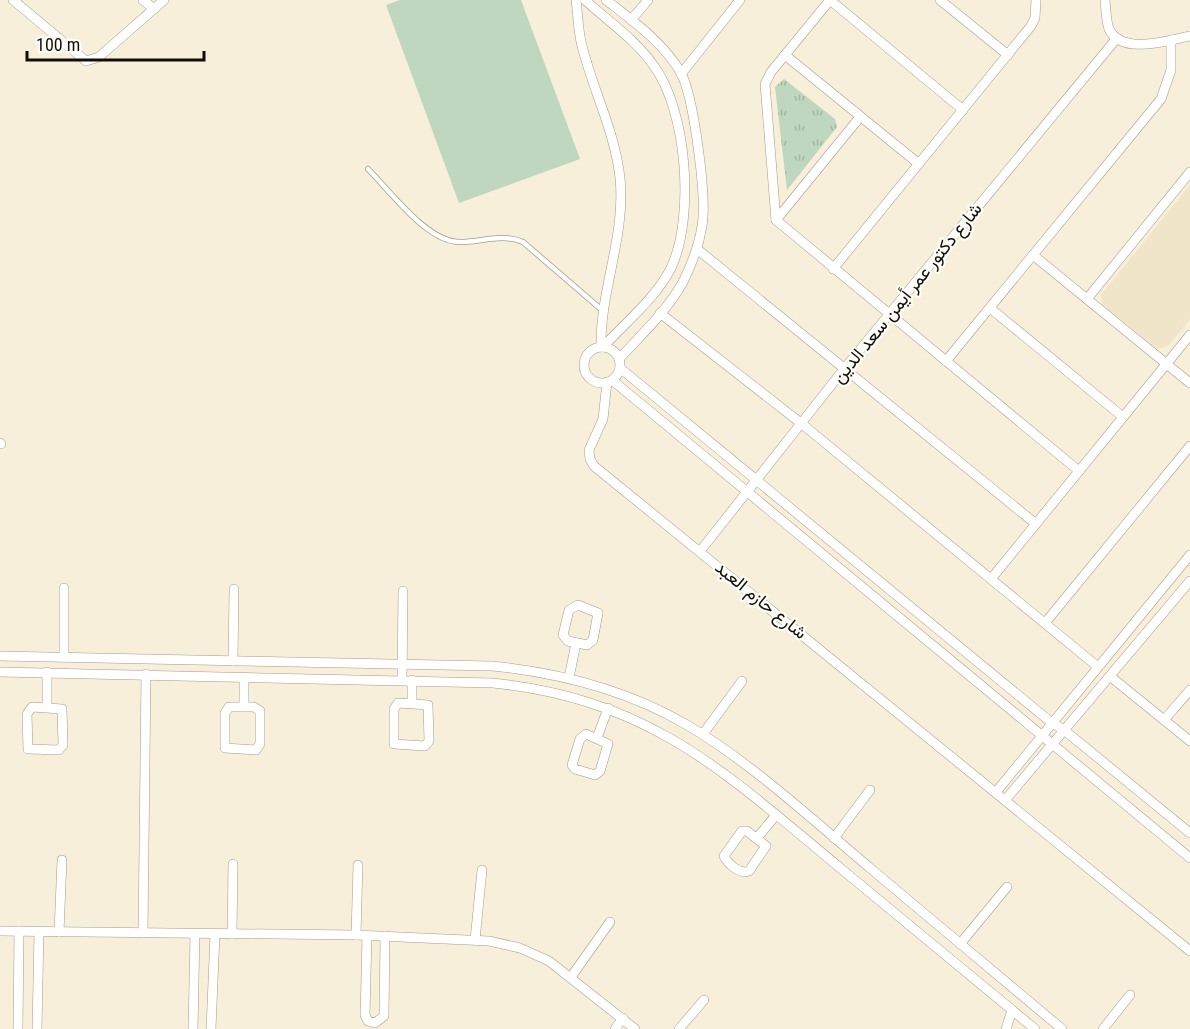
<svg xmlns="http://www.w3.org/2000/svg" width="1190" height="1029" viewBox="0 0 1190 1029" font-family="'Roboto Condensed',Vazirmatn,sans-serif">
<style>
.built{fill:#f0e5c8}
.grass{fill:url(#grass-tufts)}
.garden{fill:#bfd6bf}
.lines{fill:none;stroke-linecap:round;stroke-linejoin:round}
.service-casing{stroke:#a39c87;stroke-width:6}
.minor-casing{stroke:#a39c87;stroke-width:10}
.service{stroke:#fff;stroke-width:4.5}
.minor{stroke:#fff;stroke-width:9}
.labels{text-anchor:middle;stroke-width:4.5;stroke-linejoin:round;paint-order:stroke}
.street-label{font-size:18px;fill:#100e07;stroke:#fefdf8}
</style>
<defs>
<pattern id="grass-tufts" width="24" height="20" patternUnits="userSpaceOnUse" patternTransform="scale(1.5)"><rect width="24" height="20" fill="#bfd6bf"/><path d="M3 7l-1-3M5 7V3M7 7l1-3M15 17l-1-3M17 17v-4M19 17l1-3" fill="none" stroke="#a3b6a3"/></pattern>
</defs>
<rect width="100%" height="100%" fill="#f7efda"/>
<polygon class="built" points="1190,185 1190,319 1168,346 1158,349 1103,305 1101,295"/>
<polygon class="grass" points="784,79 835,119 837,127 787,190 775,87"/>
<polygon class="garden" points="400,0 521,0 580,159 459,203 386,5"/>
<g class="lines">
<g class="service-casing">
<path id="service" d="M368,169C391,192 427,242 460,242C482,242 502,233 523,242L602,310"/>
</g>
<g class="minor-casing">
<g id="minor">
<polyline points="13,0 86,61 99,57 164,0"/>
<polyline points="143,0 154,9"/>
<path d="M576,0C578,15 578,31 582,46C593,90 615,132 620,178C626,236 600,290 601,347"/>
<path d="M585,0C608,21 636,40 654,66C687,111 695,217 671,268C656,298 625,323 603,347"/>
<path d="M606,0C633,21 664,43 681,73C694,98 707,198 702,226C699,245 692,264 683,282C667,311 641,335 619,359"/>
<polyline points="830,0 771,72 765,84 776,220 1079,471"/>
<polyline points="830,0 963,110"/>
<polyline points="940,0 1008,55"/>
<path d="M1105,0C1106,9 1106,21 1109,29C1122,56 1168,40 1190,36"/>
<polyline points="631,20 648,0"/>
<polyline points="785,55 919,164"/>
<polyline points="681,74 740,0"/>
<polyline points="776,220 860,117"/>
<polyline points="697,249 1036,524"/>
<polyline points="1033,255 1190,383"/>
<polyline points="833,269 1031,26 1035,18 1036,0"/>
<polyline points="1087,299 1190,172"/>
<polyline points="990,308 1123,417"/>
<polyline points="660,313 802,424 1098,667"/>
<circle cx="602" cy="365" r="18"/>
<polyline points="946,361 1161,99 1171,70 1171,40"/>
<polyline points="620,368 1052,723 1064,730 1190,833"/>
<polyline points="612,380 1190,858"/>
<polyline points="607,382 603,419 589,450 590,459 594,466 1190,951"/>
<polyline points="0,443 1,444"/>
<polyline points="701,550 844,369 1117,38"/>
<polyline points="991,579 1190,335"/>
<polyline points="64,588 64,657"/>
<polygon points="578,605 598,613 593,640 587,645 568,641 563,635 569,610"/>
<polyline points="1045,623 1190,446"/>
<path d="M0,656L492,666C561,673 627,690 687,725C749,761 814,821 870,868C934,922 998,975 1062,1029"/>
<polyline points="233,661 234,589"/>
<path d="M0,672L493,683C651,700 722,770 839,867C904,921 969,975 1035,1029"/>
<polyline points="47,672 47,707"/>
<polyline points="244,677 244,706"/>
<polyline points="1111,677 1190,741"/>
<polyline points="569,678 576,643"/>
<polyline points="402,680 403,591"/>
<polyline points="412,702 412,680"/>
<polygon points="398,703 428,705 429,741 425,746 394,744 394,709"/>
<polygon points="32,707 62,709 63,745 59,750 28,749 27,714"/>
<polygon points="229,707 254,707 260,711 260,744 256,750 225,748 225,713"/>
<polyline points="1164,720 1190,690"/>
<polygon points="586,734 608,744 600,771 595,775 575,769 572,765 580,739"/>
<polyline points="703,734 742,681"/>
<polyline points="597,738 608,708"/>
<polyline points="996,792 1190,555"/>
<polyline points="1006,799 1190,581"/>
<path d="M742,831H747L766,846L749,871C740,875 728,864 724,856Z"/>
<polyline points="757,838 776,815"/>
<polyline points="834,838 870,790"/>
<polyline points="0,931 356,935 489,941 520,948 549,961 635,1029"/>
<polyline points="59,932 62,860"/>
<polyline points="143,933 146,674"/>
<polyline points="232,934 233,864"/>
<polyline points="356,935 358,865"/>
<polyline points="367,936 365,1015 368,1021 375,1023 384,1016 385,936"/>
<polyline points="475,940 482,870"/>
<polyline points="960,944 1007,887"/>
<polyline points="571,977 610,922"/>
<polyline points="18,1029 19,931"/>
<polyline points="37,1029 39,932"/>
<polyline points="193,1029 195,934"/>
<polyline points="211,1029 215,934"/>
<polyline points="615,1029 623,1018"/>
<polyline points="679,1029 704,1000"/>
<polyline points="1006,1029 1012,1010"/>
<polyline points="1103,1029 1130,995"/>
</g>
</g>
<use href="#service" class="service"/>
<use href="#minor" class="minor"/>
</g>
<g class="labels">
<g class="street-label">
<text transform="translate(907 293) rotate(-51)" y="6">شارع دكتور عمر أيمن سعد الدين</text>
<text transform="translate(761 600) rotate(39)" y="6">شارع حازم العبد</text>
</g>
</g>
<path d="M27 51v9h177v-9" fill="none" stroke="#100e07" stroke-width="3"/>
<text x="36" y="51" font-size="18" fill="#100e07" stroke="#fefdf8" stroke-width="4.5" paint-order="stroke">100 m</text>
</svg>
